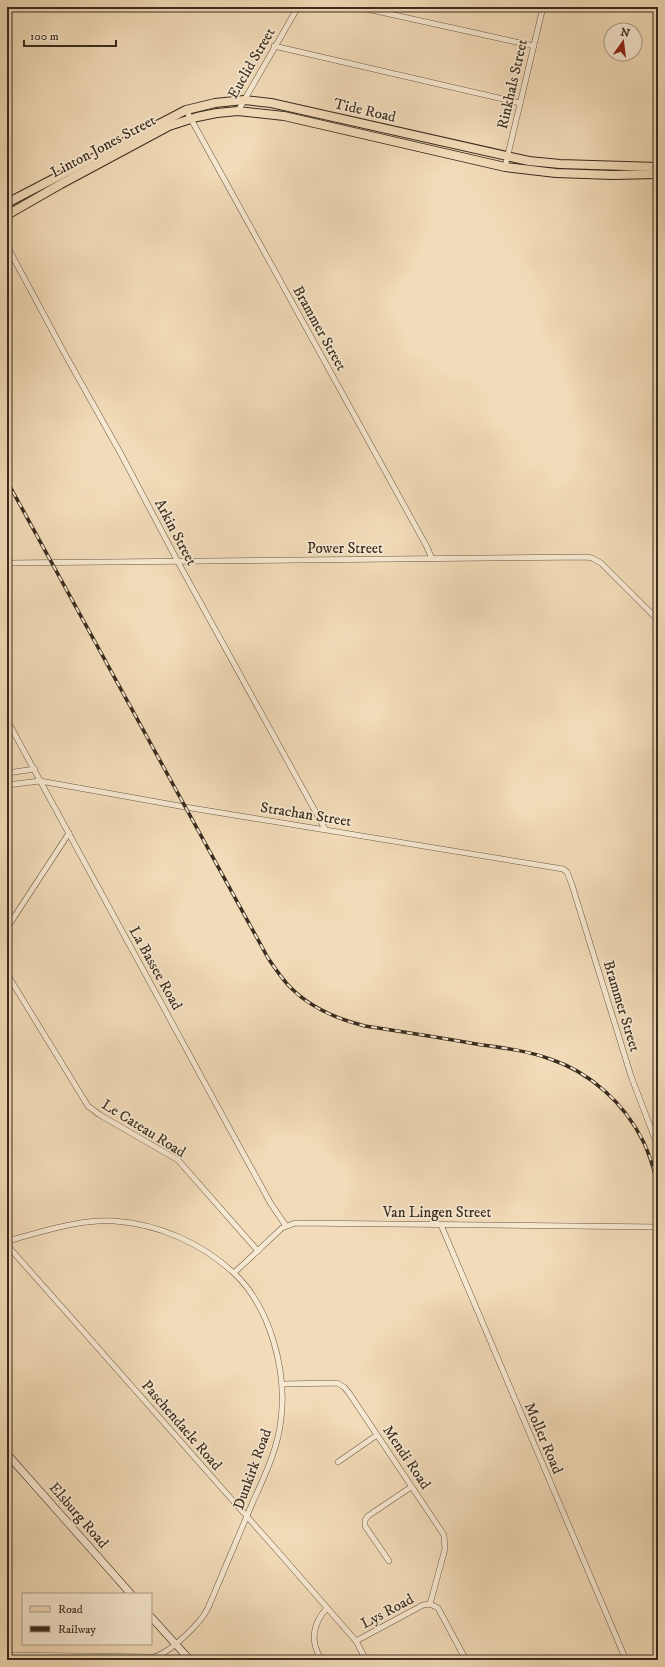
<svg xmlns="http://www.w3.org/2000/svg" width="665" height="1667" viewBox="0 0 665 1667" font-family="'IM FELL DW Pica',serif">
<style>
.lines{fill:none;stroke-linecap:round;stroke-linejoin:round}
.minor-casing{stroke:#685844;stroke-width:6}
.secondary-casing{stroke:#3a2c1e;stroke-width:8}
.primary-casing{stroke:#3a2c1e;stroke-width:10}
.minor{stroke:#f7e8d1;stroke-width:5}
.secondary{stroke:#f7e8d1;stroke-width:7}
.primary{stroke:#f2dbb8;stroke-width:8}
.rail-casing{stroke:#3a2c1e;stroke-width:3.5}
.rail{stroke:#f7e8d1;stroke-width:2;stroke-dasharray:6;stroke-linecap:butt}
.labels{text-anchor:middle;stroke-width:3.5;stroke-linejoin:round;paint-order:stroke}
.street-label{font-size:15px;fill:#3a2c1e;stroke:#f7e8d1}
</style>
<rect width="100%" height="100%" fill="#f2dbb8"/>
<filter id="stains"><feTurbulence type="fractalNoise" baseFrequency=".005" numOctaves="4"/><feColorMatrix values="0 0 0 0 .2 0 0 0 0 .09 0 0 0 0 .02 0 0 0 .5 -.17"/></filter>
<radialGradient id="worn" r=".72"><stop offset=".6" stop-color="#630" stop-opacity="0"/><stop offset="1" stop-color="#630" stop-opacity=".3"/></radialGradient>
<g class="lines">
<g class="minor-casing">
<g id="minor">
<polyline points="358,7 534,46"/>
<polyline points="274,46 520,103"/>
<polyline points="186,110 427,547 432,559"/>
<polyline points="238,111 298,7"/>
<polyline points="505,167 543,7"/>
<polyline points="7,246 66,356 121,454 178,562 325,829"/>
<polyline points="7,563 586,557 592,558 601,563 658,620"/>
<polyline points="7,720 232,1133 271,1204 286,1226"/>
<polyline points="7,773 35,769"/>
<polyline points="7,785 40,781 185,807 563,869 567,872 572,885 631,1076 658,1147"/>
<polyline points="7,928 69,833"/>
<polyline points="7,974 88,1106 100,1115 178,1160 258,1251"/>
<polyline points="441,1225 626,1660"/>
<path d="M7,1241C42,1232 78,1219 114,1221C159,1224 201,1243 234,1273C270,1307 287,1370 281,1419C278,1449 264,1477 252,1504C237,1539 223,1573 208,1608C201,1623 169,1654 153,1657L7,1655"/>
<polyline points="7,1245 281,1555 356,1641 366,1660"/>
<polyline points="234,1273 282,1228 295,1223 658,1227"/>
<polyline points="282,1384 337,1383 344,1387 349,1393 444,1535 445,1549 430,1604"/>
<polyline points="338,1462 377,1435"/>
<polyline points="389,1561 365,1526 365,1520 368,1516 411,1487"/>
<polyline points="356,1641 423,1605 430,1604 438,1608 466,1660"/>
<path d="M322,1660C309,1642 313,1623 327,1608"/>
</g>
</g>
<g class="secondary-casing">
<g id="secondary">
<polyline points="7,1454 131,1594"/>
<polyline points="151,1617 190,1660"/>
</g>
</g>
<g class="primary-casing">
<g id="primary">
<polyline points="7,203 186,110 215,103 244,100 271,103 529,161 560,164 658,167"/>
<polyline points="7,215 61,184 169,126 197,117 217,113 238,111 284,116 505,167 556,173 613,175 658,174"/>
</g>
</g>
<use href="#minor" class="minor"/>
<use href="#secondary" class="secondary"/>
<use href="#primary" class="primary"/>
<g class="rail-casing">
<path id="rail" d="M7,481L268,958C275,968 282,979 291,988C311,1008 337,1019 365,1026C404,1032 443,1038 482,1045C505,1048 528,1051 550,1059C590,1072 625,1104 643,1141C650,1155 654,1170 658,1185"/>
</g>
<use href="#rail" class="rail"/>
</g>
<g class="labels">
<g class="street-label">
<text transform="translate(251 63) rotate(-60)" y="5">Euclid Street</text>
<text transform="translate(512 84) rotate(-77)" y="5">Rinkhals Street</text>
<text transform="translate(365 110) rotate(13)" y="5">Tide Road</text>
<text transform="translate(103 146) rotate(-28)" y="5">Linton Jones Street</text>
<text transform="translate(320 328) rotate(61)" y="5">Brammer Street</text>
<text transform="translate(176 532) rotate(62)" y="5">Arkin Street</text>
<text x="345" y="553">Power Street</text>
<text transform="translate(306 814) rotate(9)" y="5">Strachan Street</text>
<text transform="translate(156 968) rotate(61)" y="5">La Bassee Road</text>
<text transform="translate(622 1006) rotate(73)" y="5">Brammer Street</text>
<text transform="translate(144 1128) rotate(32)" y="5">Le Cateau Road</text>
<text x="437" y="1217">Van Lingen Street</text>
<text transform="translate(182 1425) rotate(49)" y="5">Paschendaele Road</text>
<text transform="translate(544 1438) rotate(67)" y="5">Moller Road</text>
<text transform="translate(407 1457) rotate(56)" y="5">Mendi Road</text>
<text transform="translate(252 1469) rotate(-70)" y="5">Dunkirk Road</text>
<text transform="translate(79 1515) rotate(49)" y="5">Elsburg Road</text>
<text transform="translate(387 1611) rotate(-28)" y="5">Lys Road</text>
</g>
</g>
<rect width="665" height="1667" fill="none" stroke="#f2dbb8" stroke-width="24"/>
<rect x="8" y="8" width="649" height="1651" fill="none" stroke="#3a2c1e" stroke-width="2"/>
<rect x="12" y="12" width="641" height="1643" fill="none" stroke="#3a2c1e"/>
<rect x="22" y="1593" width="130" height="52" fill="#f7e8d1" stroke="#ab9d89"/>
<rect x="30" y="1606" width="20" height="6" fill="#f2dbb8" stroke="#ab9d89"/>
<text x="58" y="1613" font-size="12" fill="#3a2c1e">Road</text>
<rect x="30" y="1626" width="20" height="6" fill="#3a2c1e" stroke="#ab9d89"/>
<text x="58" y="1633" font-size="12" fill="#3a2c1e">Railway</text>
<g transform="translate(623 42) rotate(14)"><circle r="19" fill="#f7e8d1" stroke="#ab9d89"/>
<path d="M0-3L7 15L0 10L-7 15Z" fill="#8f2418"/>
<text y="-6" font-size="11" font-weight="bold" text-anchor="middle" fill="#3a2c1e">N</text>
</g>
<path d="M24 40v6h92v-6" fill="none" stroke="#3a2c1e" stroke-width="2"/>
<text x="30" y="40" font-size="12" fill="#3a2c1e" stroke="#f7e8d1" stroke-width="3" paint-order="stroke">100 m</text>
<rect width="100%" height="100%" filter="url(#stains)"/>
<rect width="100%" height="100%" fill="url(#worn)"/>
</svg>
